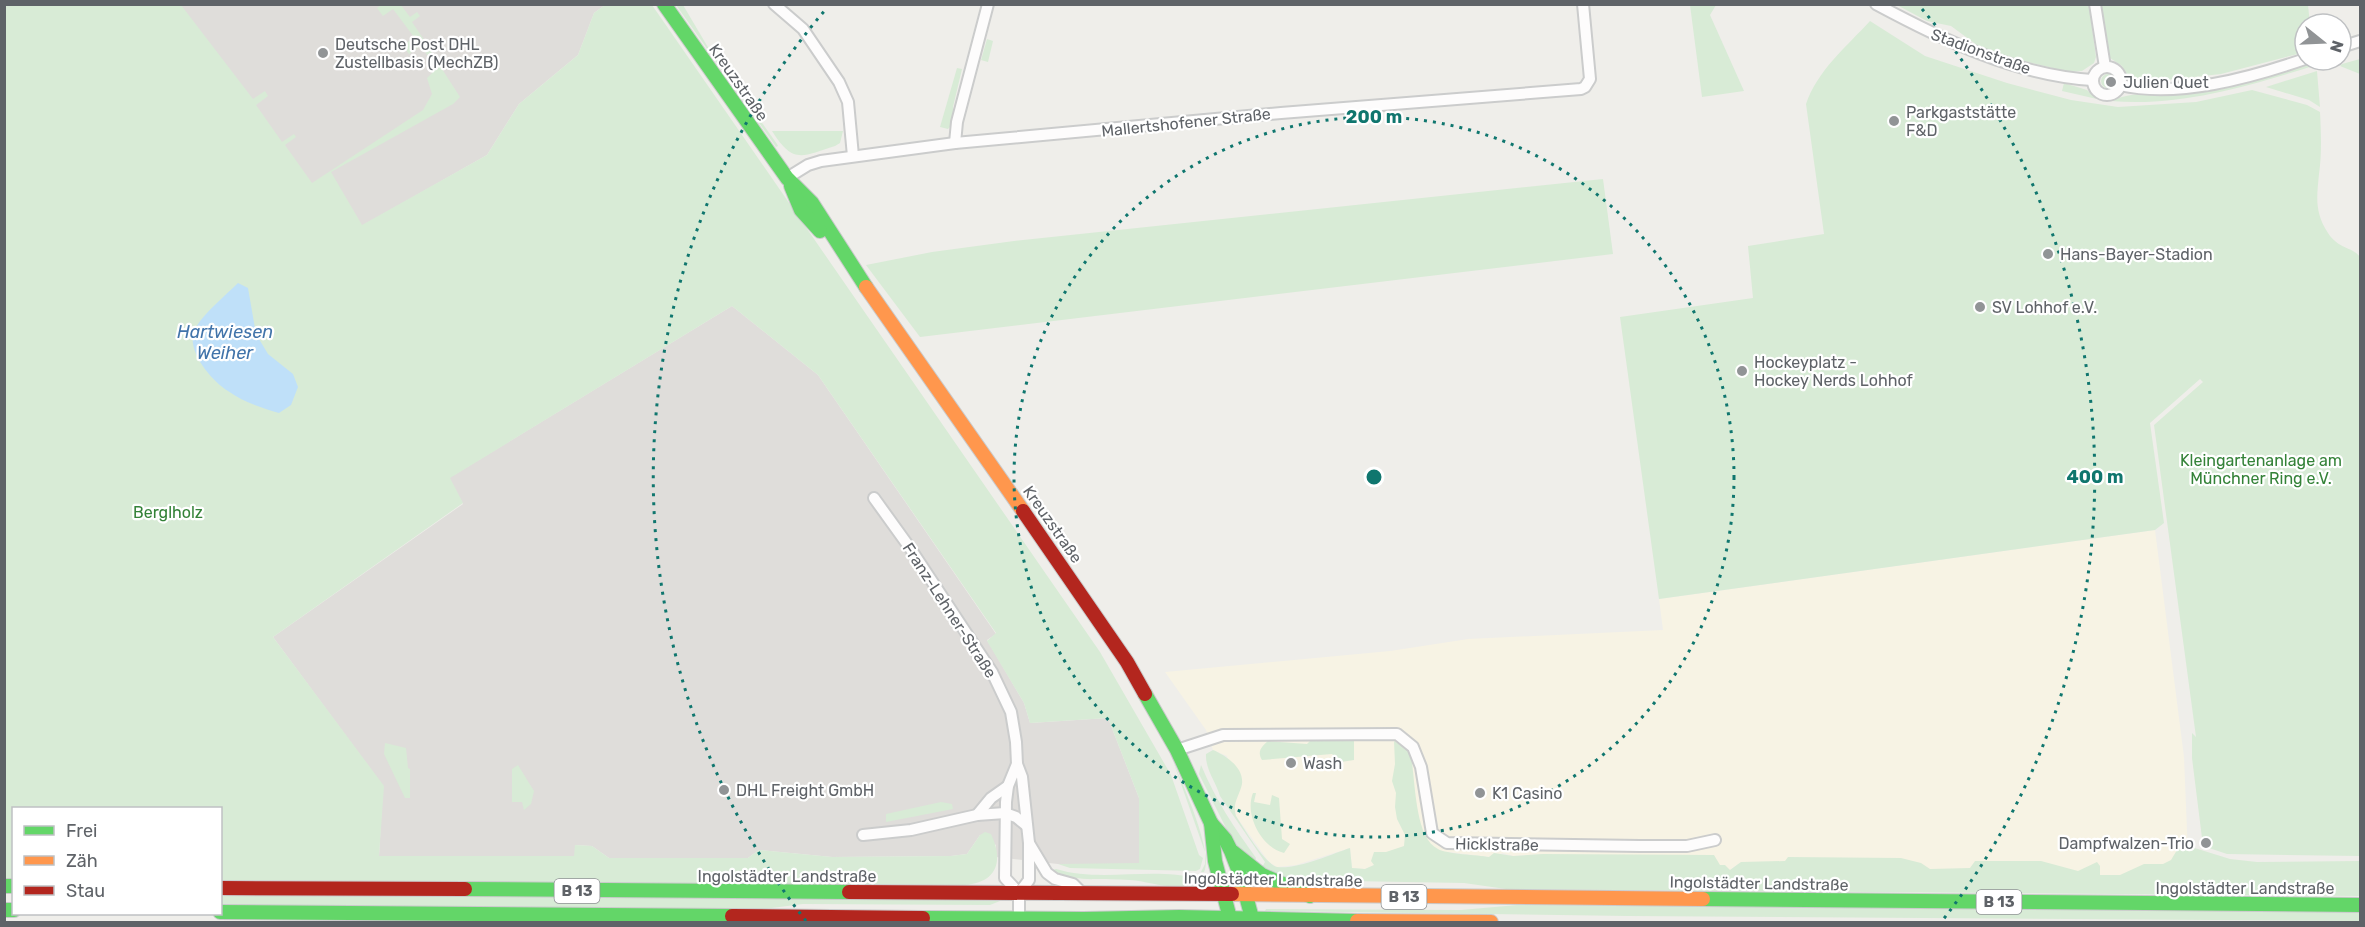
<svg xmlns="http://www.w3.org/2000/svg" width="2365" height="927" viewBox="0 0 2365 927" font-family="Rubik,sans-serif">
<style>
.commercial{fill:#f7f3e4}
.industrial{fill:#dfddda}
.green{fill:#d8ebd6}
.water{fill:#bfe0f9}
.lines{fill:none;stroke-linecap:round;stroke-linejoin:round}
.street-casing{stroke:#cbcccc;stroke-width:14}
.fast-casing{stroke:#cacacb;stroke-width:16}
.slow-casing{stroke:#cacacb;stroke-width:16}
.jam-casing{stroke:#cacacb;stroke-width:16}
.street{stroke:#fdfcfc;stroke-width:10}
.fast{stroke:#63d668;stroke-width:14}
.slow{stroke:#ff974d;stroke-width:14}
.jam{stroke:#b3261e;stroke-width:14}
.ring{fill:none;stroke:#0f766e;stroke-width:3;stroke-dasharray:3 6}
.poi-dot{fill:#919496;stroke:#fff;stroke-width:2}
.labels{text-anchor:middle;stroke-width:4.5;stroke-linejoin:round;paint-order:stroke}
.shield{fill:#fff;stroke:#8f9295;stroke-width:1.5}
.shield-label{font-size:15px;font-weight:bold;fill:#5f6368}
.poi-label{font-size:16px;fill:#5f6368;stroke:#fff;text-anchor:start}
.street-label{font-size:16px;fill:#5f6368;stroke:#fff}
.park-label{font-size:16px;fill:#348238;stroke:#fff}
.water-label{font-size:18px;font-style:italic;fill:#4174aa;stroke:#fff}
.centre{fill:#0f766e;stroke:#fff;stroke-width:3}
.ring-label{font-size:18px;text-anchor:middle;font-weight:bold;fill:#0f766e;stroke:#fff;stroke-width:4.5;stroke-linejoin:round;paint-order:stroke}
</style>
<rect width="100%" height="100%" fill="#efeeea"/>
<polygon class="commercial" points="2155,530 2184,757 2189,879 1738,864 1730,870 1720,865 1543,854 1513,856 1503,853 1489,857 1449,852 1374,865 1365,869 1352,868 1350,848 1296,865 1277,867 1269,862 1236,816 1234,807 1237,796 1227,756 1213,750 1206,730 1165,672 1390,651 1468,639 1663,630 1659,599"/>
<g class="industrial">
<polygon points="167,5 605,5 594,13 578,55 519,104 487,155 362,226 299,190"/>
<polygon points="732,306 818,375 996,634 987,640 1024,703 1030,723 1108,718 1139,798 1139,864 1058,864 996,857 996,845 980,835 967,854 951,856 832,857 759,850 748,858 609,858 592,846 575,845 575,856 379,856 383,786 273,637 463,504 449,478"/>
</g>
<g class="green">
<path d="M5,4L181,5L253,99L265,91L268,96L256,105L282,142L294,134L296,137L285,145L312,183L423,110L432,94L427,78L436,69L421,45L409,54L403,46L414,37L393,9L383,16L377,8L381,5H401L410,17L417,12L420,16L412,22L429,47L436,44L439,48L431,52L460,97L453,104L331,172L362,225L487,155L519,104L578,55L594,13L605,5H652L1100,652L1171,775L1199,855L1203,858L1200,869L1196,871L1070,868L1058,864L1139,863V798L1108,718L1030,723L1024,703L987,641L996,633L818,375L732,306L450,478L463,503L273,637L384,786L379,856H574L575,845L592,846L609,858H748L759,850L832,857L951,856L967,854L980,835L985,832L991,834C1004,861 997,883 964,885L221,880L220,808H14L13,879H5Z"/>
<polygon points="676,5 683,5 709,49 708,50"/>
<polygon points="1690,5 1716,5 1710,15 1744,91 1702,97"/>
<polygon points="1897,5 2089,5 2096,57 2094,63 2082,71 2069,72 2015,59 1981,48 1951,26 1927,21"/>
<polygon points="2100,5 2308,5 2310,24 2305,24 2305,52 2221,74 2166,80 2134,79 2127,75 2122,66 2107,56"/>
<path d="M1870,21L1925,56L2007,83L2071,100L2118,107L2196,102L2252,90L2307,105L2320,112C2321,132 2322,153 2319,174C2317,196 2314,212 2328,233C2338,249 2353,247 2360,257V856L2227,854L2203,846L2192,758V733L2196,737L2154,425L2203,382L2200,379L2150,423L2164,523L2155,530L1659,599L1620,317L1753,298L1748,246L1824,234L1806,104C1817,71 1847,46 1870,21Z"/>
<polygon points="987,39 993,41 988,62 981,60"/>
<polygon points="714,55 777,144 778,146 776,147 712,56"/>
<polygon points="2360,59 2360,74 2340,66 2342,64"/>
<path d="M2314,62L2315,65L2313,66C2248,86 2180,107 2111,101C2137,89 2169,95 2197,91C2237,85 2276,74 2314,62Z"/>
<path d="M957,68L962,69L953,107C956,114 954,124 948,129L940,127Z"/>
<polygon points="2317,71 2320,107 2309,100 2266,87"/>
<circle cx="2108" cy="81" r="7"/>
<polygon points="2064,83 2087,90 2097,99 2062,91"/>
<path d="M772,131H843L840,143L835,146C801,157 793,164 772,131Z"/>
<polygon points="1603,179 1613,254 920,337 866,265 932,252 1014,241"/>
<path d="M1311,740L1354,741V760L1341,762L1332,754L1262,760C1257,752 1261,747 1268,741L1307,744Z"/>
<path d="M1394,741L1410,751C1416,776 1413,837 1438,849C1446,854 1478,855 1489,857L1494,853L1513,856L1543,854L1714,855L1720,865H1725L1730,870L1741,862L1785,861L1788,857L1901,858L1921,863L1930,869L1970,868L1975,861H2041L2078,871L2097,862L2100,866V875H2120L2144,864H2163L2171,860L2177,850L2185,845L2230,859L2257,862L2360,861V896L1506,889L1464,883L1290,880L1261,869L1265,862L1220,796C1216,782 1205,769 1206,754L1213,750C1225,755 1244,767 1242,784C1239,797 1232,803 1236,816C1243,827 1265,864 1277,867C1296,870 1332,854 1350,848L1352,868L1365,869L1374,865L1371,861L1374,852H1386L1404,846L1405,835L1397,819L1395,807L1396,793L1392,781L1395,764Z"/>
<polygon points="385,743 406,748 408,768 410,769 410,798 405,798 384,754"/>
<path d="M1173,761C1182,783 1214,852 1204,872H1201L1205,864V852Z"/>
<polygon points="518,765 534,791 531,804 524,810 522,802 512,802 512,769"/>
<path d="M1201,765C1216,801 1234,827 1256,858L1254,864L1234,844L1199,774Z"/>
<path d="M1253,793H1256L1254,802L1270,805L1272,795L1279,798L1282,839L1290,844L1284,853C1262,848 1244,815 1253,793Z"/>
<polygon points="941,802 952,804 953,809 886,822 886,814"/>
<path d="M1056,869C1102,883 1152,866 1199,879C1180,895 1151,881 1130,880C1104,878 1079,882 1055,873L1053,870Z"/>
<polygon points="221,895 937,899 1000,901 990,905 803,904 764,909 221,905"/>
<polygon points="1517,905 2360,911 2360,921 1628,916 1265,911 1266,909 1461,910"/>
</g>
<path class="water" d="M238,283L248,288L256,334L268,354L293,374L298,387L291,405L279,413C262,408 243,402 228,391C211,380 183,348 196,327C206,311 225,296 238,283Z"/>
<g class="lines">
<g class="street-casing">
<g id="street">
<polyline points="774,4 803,29 839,82 848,102 853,156"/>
<path d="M1876,4C1943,40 2015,75 2092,80"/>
<polyline points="2095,4 2105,67"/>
<polyline points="2341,47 2360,41"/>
<circle cx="2107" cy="81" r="14"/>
<path d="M2120,85C2178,98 2250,78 2305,59"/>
<polyline points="955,143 957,122 988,4"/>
<polyline points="787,178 808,165 821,161 955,143 1281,113 1581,89 1585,87 1590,79 1583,4"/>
<polyline points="874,498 910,548 992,672 1011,712 1016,742 1017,764 1022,777 1029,843 1029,880 1019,893 1019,918"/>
<polyline points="1177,750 1223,735 1397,734 1413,747 1421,767 1432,833 1447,843 1640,846 1687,846 1715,840"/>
<polyline points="1017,764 1008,786 1006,802 1005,878 1019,893"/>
<polyline points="977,815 991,798 1008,786"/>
<polyline points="863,835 911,830 977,815 1005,813 1016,817 1027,826"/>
<polyline points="1029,843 1047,873 1055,879 1073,884 1083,894"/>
</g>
</g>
<g class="fast-casing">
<g id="fast">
<polyline points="664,4 787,178 812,203 866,287"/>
<polyline points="791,186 801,210 820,231"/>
<polyline points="1145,694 1177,750 1211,823 1225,839 1231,851 1241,877 1253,922"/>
<polyline points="1211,823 1215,861 1231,922"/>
<polyline points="1233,852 1262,875 1310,896"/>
<polyline points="4,886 14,886"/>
<polyline points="465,889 849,892"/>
<polyline points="1703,899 2360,905"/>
<polyline points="4,910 14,910"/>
<polyline points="220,912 732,916"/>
<polyline points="923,918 1084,919 1179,917 1357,921"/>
</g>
</g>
<g class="slow-casing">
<g id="slow">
<polyline points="866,287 1023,511"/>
<polyline points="1232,894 1703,899"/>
<polyline points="1357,921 1491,922"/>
</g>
</g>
<g class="jam-casing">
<g id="jam">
<polyline points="1023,511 1127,662 1145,694"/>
<polyline points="220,888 465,889"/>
<polyline points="849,892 1232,894"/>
<polyline points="732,916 923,918"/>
</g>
</g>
<use href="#street" class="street"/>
<use href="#fast" class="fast"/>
<use href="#slow" class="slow"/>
<use href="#jam" class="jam"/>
</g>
<g class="ring">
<circle cx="1374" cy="477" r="360"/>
<path d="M806 921A721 721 0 0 1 826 9M1922 9A721 721 0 0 1 1942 921"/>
</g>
<g class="poi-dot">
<circle cx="323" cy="53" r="6"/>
<circle cx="2111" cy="82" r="6"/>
<circle cx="1894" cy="121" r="6"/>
<circle cx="2048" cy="254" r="6"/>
<circle cx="1980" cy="307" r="6"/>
<circle cx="1742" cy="371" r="6"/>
<circle cx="1291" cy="763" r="6"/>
<circle cx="724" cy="790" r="6"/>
<circle cx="1480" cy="793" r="6"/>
<circle cx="2206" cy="843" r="6"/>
</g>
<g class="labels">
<g class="shield">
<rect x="554.5" y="879" width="45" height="24" rx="4.5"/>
<rect x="1381.5" y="885" width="45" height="24" rx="4.5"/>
<rect x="1976.5" y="890" width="45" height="24" rx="4.5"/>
</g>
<g class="shield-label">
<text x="577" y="896">B 13</text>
<text x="1404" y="902">B 13</text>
<text x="1999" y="907">B 13</text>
</g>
<g class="poi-label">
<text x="335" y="50">Deutsche Post DHL<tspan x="335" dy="18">Zustellbasis (MechZB)</tspan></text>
<text x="2123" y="88">Julien Quet</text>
<text x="1906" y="118">Parkgaststätte<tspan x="1906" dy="18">F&amp;D</tspan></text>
<text x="2060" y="260">Hans-Bayer-Stadion</text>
<text x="1992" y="313">SV Lohhof e.V.</text>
<text x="1754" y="368">Hockeyplatz -<tspan x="1754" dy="18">Hockey Nerds Lohhof</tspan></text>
<text x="1303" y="769">Wash</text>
<text x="736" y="796">DHL Freight GmbH</text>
<text x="1492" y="799">K1 Casino</text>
<text x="2194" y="849" text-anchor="end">Dampfwalzen-Trio</text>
</g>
<g class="street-label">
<text transform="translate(1981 51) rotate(20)" y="6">Stadionstraße</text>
<text transform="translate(739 82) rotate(55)" y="6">Kreuzstraße</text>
<text transform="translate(1186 122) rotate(-6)" y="6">Mallertshofener Straße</text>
<text transform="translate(1053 524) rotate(55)" y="6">Kreuzstraße</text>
<text transform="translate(950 610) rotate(57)" y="6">Franz-Lehner-Straße</text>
<text transform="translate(1497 844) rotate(1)" y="6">Hicklstraße</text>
<text x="787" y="882">Ingolstädter Landstraße</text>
<text transform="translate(1273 879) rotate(1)" y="6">Ingolstädter Landstraße</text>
<text transform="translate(1759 883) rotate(1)" y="6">Ingolstädter Landstraße</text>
<text x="2245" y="894">Ingolstädter Landstraße</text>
</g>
<g class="park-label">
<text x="2261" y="466">Kleingartenanlage am<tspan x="2261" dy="18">Münchner Ring e.V.</tspan></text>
<text x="168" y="518">Berglholz</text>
</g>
<g class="water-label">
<text x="225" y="338">Hartwiesen<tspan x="225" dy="21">Weiher</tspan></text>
</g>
</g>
<circle cx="1374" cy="477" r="9" class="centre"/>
<g class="ring-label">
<text x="1374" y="123">200 m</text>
<text x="2095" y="483">400 m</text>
</g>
<rect width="2365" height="927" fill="none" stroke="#5f6368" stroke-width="12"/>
<rect x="12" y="807" width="210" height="108" fill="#ffffff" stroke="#bfc1c3" stroke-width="1.5"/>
<rect x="24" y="826" width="30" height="9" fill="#63d668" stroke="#bfc1c3" stroke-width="1.5"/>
<text x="66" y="837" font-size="18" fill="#5f6368">Frei</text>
<rect x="24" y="856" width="30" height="9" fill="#ff974d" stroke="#bfc1c3" stroke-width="1.5"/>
<text x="66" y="867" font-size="18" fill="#5f6368">Zäh</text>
<rect x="24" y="886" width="30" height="9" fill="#b3261e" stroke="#bfc1c3" stroke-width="1.5"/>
<text x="66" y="897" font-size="18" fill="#5f6368">Stau</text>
<g transform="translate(2323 42) rotate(108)"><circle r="28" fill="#ffffff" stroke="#bfc1c3" stroke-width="1.5"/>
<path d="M0-4.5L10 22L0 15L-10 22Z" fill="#919496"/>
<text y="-9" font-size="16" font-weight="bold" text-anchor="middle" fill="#5f6368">N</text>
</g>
</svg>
